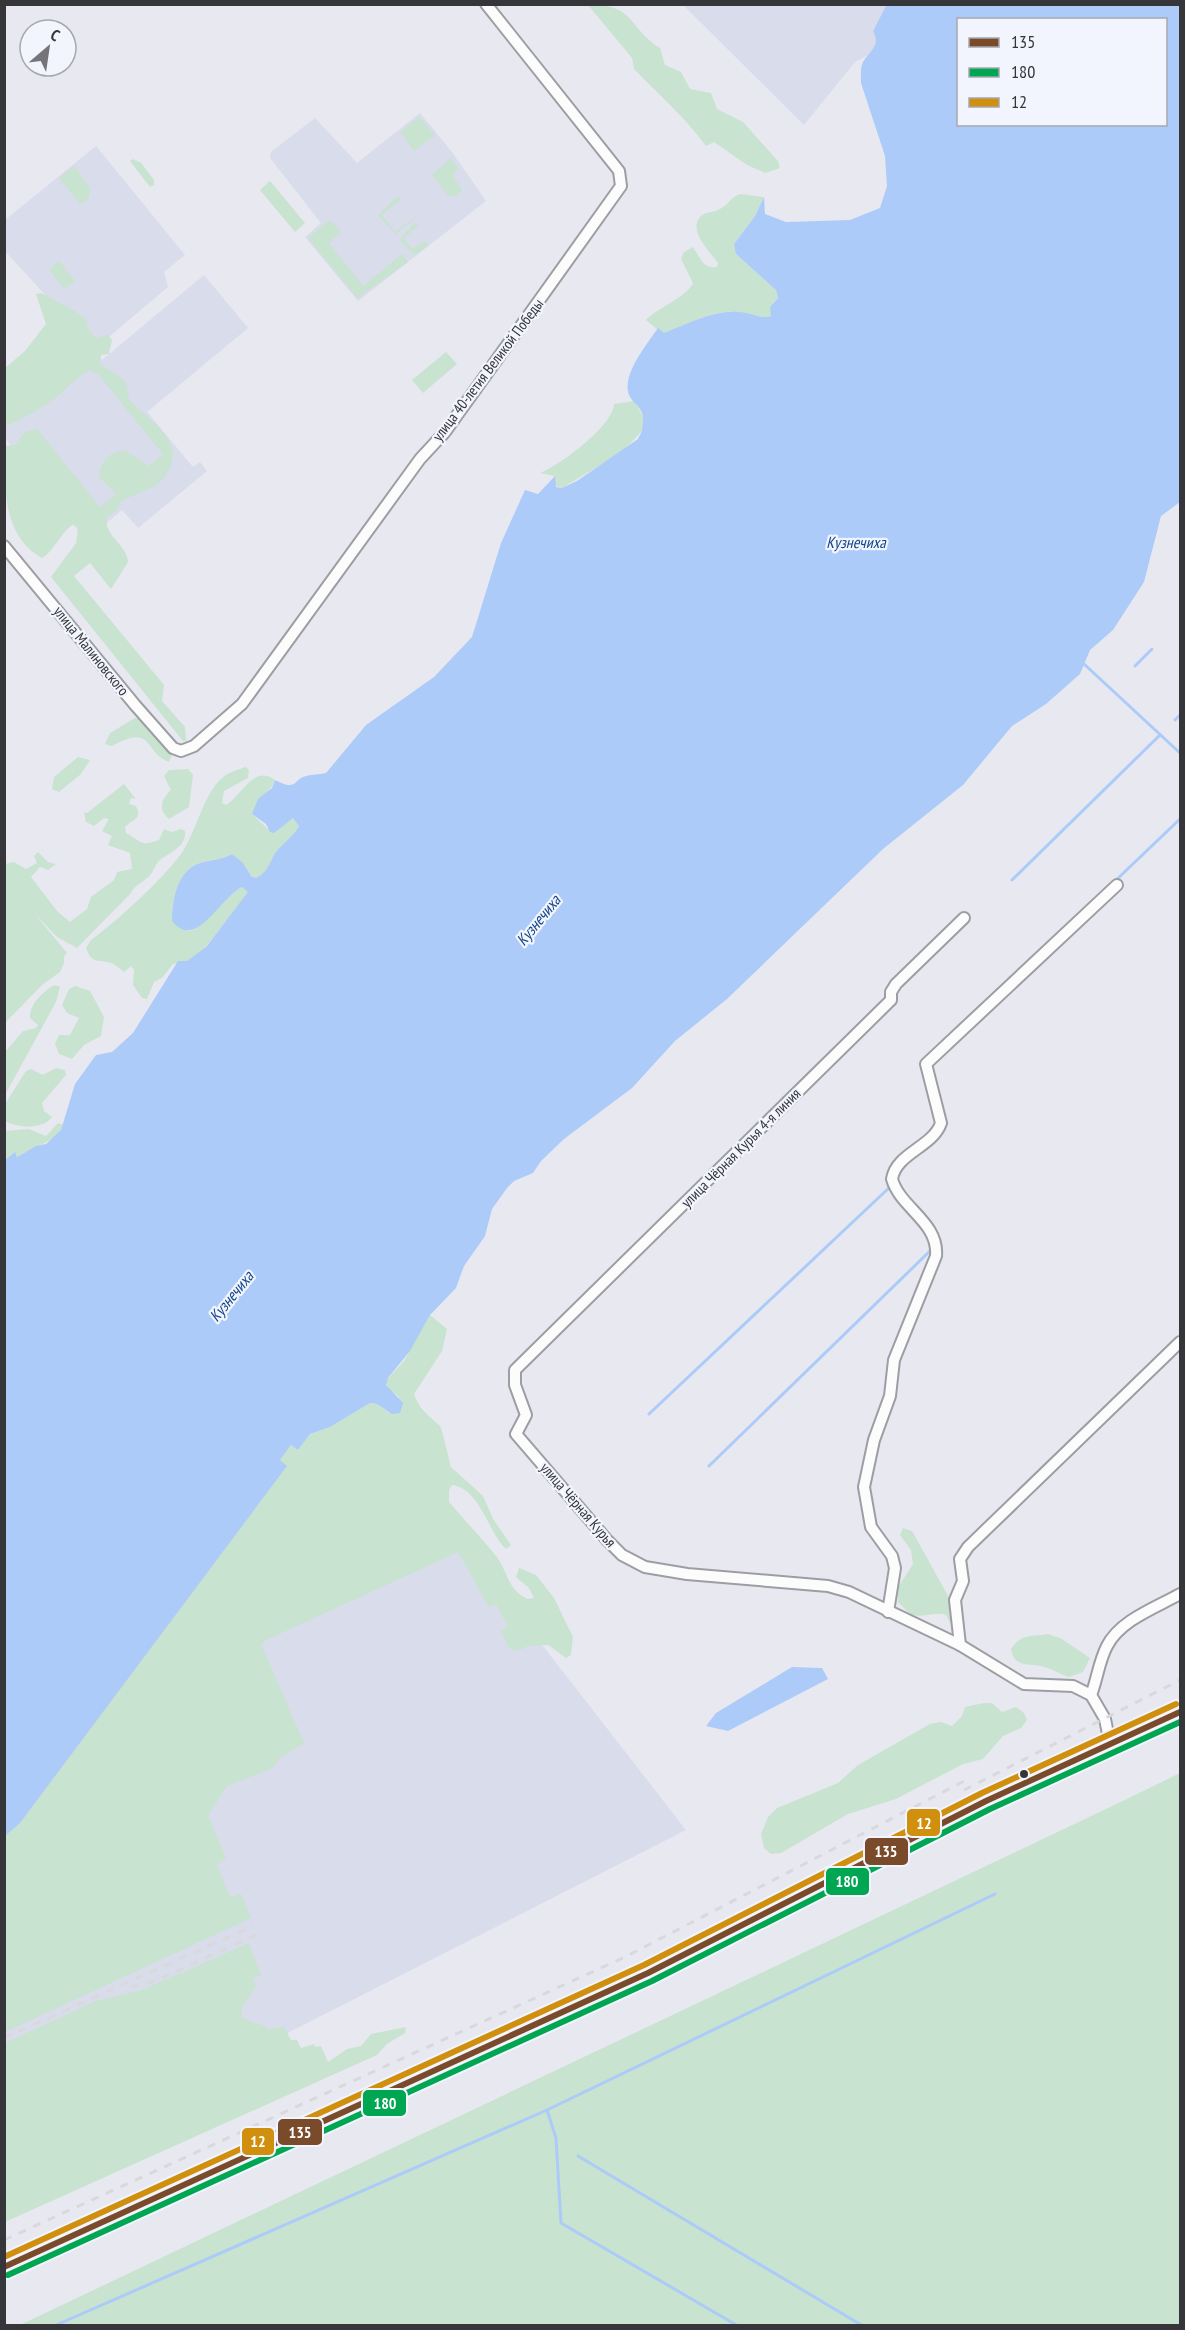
<svg xmlns="http://www.w3.org/2000/svg" width="1185" height="2330" viewBox="0 0 1185 2330" font-family="'PT Sans Narrow',sans-serif">
<style>
.built{fill:#d9dcea}
.green{fill:#c8e3cf}
.water{fill:#accbf9;fill-rule:evenodd}
.lines{fill:none;stroke-linecap:round;stroke-linejoin:round}
.stream{stroke:#accbf9;stroke-width:3}
.street-casing{stroke:#9d9ea3;stroke-width:14}
.primary-casing{stroke:#9d9ea3;stroke-width:21}
.street{stroke:#fcfcfd;stroke-width:10}
.primary{stroke:#fcfcfd;stroke-width:18}
.rail{stroke:#d9d9dc;stroke-width:3;stroke-dasharray:8 8;stroke-linecap:butt}
.bus-1-casing{stroke:#f2f4fe;stroke-width:10}
.bus-2-casing{stroke:#f2f4fe;stroke-width:10}
.bus-3-casing{stroke:#f2f4fe;stroke-width:10}
.bus-1{stroke:#7a4b2a;stroke-width:6}
.bus-2{stroke:#00a651;stroke-width:6}
.bus-3{stroke:#d08f0c;stroke-width:6}
.bus-dot{fill:#35353a;stroke:#f2f4fe;stroke-width:2}
.labels{text-anchor:middle;stroke-width:4.5;stroke-linejoin:round;paint-order:stroke}
.street-label{font-size:15px;fill:#35353a;stroke:#f2f4fe}
.water-label{font-size:16px;font-style:italic;fill:#12468a;stroke:#f2f4fe}
.line-badge{stroke:#f2f4fe;stroke-width:2}
.badge-label{font-size:16px;text-anchor:middle;font-weight:bold;fill:#fff}
</style>
<rect width="100%" height="100%" fill="#e8e9f0"/>
<g class="built">
<polygon points="683,5 887,5 873,31 877,42 872,53 855,62 804,125"/>
<polygon points="420,113 452,152 486,201 358,301 305,237 321,223 270,158 271,152 315,118 357,163"/>
<polygon points="96,146 185,255 164,272 168,287 97,347 102,360 204,275 248,328 147,412 193,467 200,462 207,471 138,528 122,510 86,540 5,438 5,376 70,322 5,251 5,220"/>
<polygon points="376,1431 686,1830 5,2177 5,1857"/>
</g>
<g class="green">
<path d="M588,5C636,4 627,27 660,48L665,65L681,72L690,89L711,93L717,109L743,122L778,161L780,168L765,173L747,165L714,142L706,146C686,118 658,94 634,69L632,58Z"/>
<polygon points="419,117 435,135 414,151 400,132"/>
<polygon points="451,158 458,169 452,176 462,189 457,196 448,196 432,175"/>
<polygon points="133,159 141,163 154,180 154,185 150,187 130,161"/>
<polygon points="74,166 90,188 89,198 80,204 59,178"/>
<polygon points="270,181 305,223 295,232 260,190"/>
<path d="M741,194L764,197L755,216L736,241V254L776,290L778,298L773,303L771,316C764,320 737,310 725,312C703,314 684,326 663,334L646,320C657,308 688,296 693,283L681,259L684,252L693,247C700,257 702,269 717,267L718,263C709,251 684,227 704,214C708,212 714,212 718,210C728,206 731,196 741,194Z"/>
<polygon points="398,196 401,199 382,215 395,232 420,214 396,234 378,215"/>
<polygon points="330,220 341,232 329,243 363,286 402,254 408,262 357,298 308,238"/>
<polygon points="416,222 418,226 404,238 412,249 425,241 429,245 414,255 401,242 401,237"/>
<polygon points="59,261 75,281 64,289 49,270"/>
<path d="M41,293L75,311L87,321L88,328L95,338L108,335L112,340L109,354L101,355L99,363L126,382L129,400L159,427L170,442L173,454L170,468L162,480L153,487L121,501L117,510L107,517C103,536 128,545 128,562L111,589L90,563L74,576L164,685L162,701L185,727L186,741H183L51,577L76,543L78,526L72,525C60,534 54,551 42,558C2,536 4,485 5,446L15,445L25,432L37,429L100,507L116,494L99,477C100,463 109,452 124,450L149,466L163,454L99,375L90,370C73,378 65,392 50,402C37,412 22,417 9,425L5,424V368L25,351L46,324L36,294Z"/>
<polygon points="446,352 457,364 423,393 412,380"/>
<path d="M634,401L643,416L642,431L622,452L562,488L554,485L555,476L540,473C560,465 613,426 614,404Z"/>
<path d="M135,718L141,719L173,753L169,762C143,752 154,723 112,746L105,744L110,733Z"/>
<polygon points="78,757 90,760 81,774 59,792 52,789 54,777"/>
<path d="M246,767L249,770L248,778L224,791L222,803L226,805C242,795 254,764 275,780C271,792 259,797 252,814L268,829L281,826L293,818L299,826C292,838 284,842 276,852C269,862 269,873 256,878L247,873L246,868L232,854C218,861 210,859 199,863C180,870 174,894 172,913L189,931C213,922 220,898 242,887L249,892L203,950L187,961L173,964L162,978L154,982L147,999L142,998L133,985L134,970L131,966L124,972C120,969 115,964 111,963C98,959 92,965 86,948L91,940C119,919 160,882 181,854C197,832 204,789 226,775C228,773 242,768 246,767Z"/>
<path d="M169,770L188,769L193,775L189,807L169,819C157,809 162,798 171,790L164,776Z"/>
<path d="M124,784L136,799L131,798L129,804L136,806C143,820 132,819 125,827L126,833C143,842 140,847 159,840L164,829L172,832L181,829L185,831C187,848 167,853 158,862C154,867 152,875 147,878C139,885 136,884 130,894L77,948L57,937L35,914L67,953L64,956V963L60,972L42,985L5,1023V864L14,862L26,869L37,863L34,856L38,852L48,862L56,864L48,870L40,867L31,877L57,911L70,922L87,909L91,897L114,880L117,872L132,869L130,853L108,845L112,836L102,831L109,819L104,818L94,826L86,822L84,812L87,813Z"/>
<path d="M54,985L60,987L56,1002L5,1095V1052L23,1031L36,1028L38,1025L30,1018C30,1003 42,993 54,985Z"/>
<polygon points="75,986 90,991 104,1017 101,1036 84,1045 72,1059 59,1054 55,1044 59,1035 70,1035 79,1018 67,1013 62,1005 69,989"/>
<path d="M56,1068L65,1070L66,1075L42,1103L44,1111L52,1117C43,1130 18,1128 5,1121V1104L26,1071L31,1069L43,1075Z"/>
<path d="M58,1123L64,1125C53,1145 34,1145 17,1157L15,1152L5,1160V1131L29,1129L46,1136Z"/>
<path d="M430,1315L447,1329L442,1351L414,1394C420,1411 429,1415 441,1427L451,1467L483,1496L493,1519L511,1545L506,1549L502,1545C488,1528 478,1488 452,1485L449,1490V1502C464,1520 481,1537 496,1556C508,1571 507,1590 528,1599L534,1598L529,1588L516,1577L519,1568L536,1575L554,1598L573,1637L571,1655L566,1658L548,1645L528,1646L518,1651L509,1648L501,1631L508,1627L496,1604L489,1607L458,1552L266,1640L261,1644L304,1743L281,1757L272,1768L227,1786L208,1816L226,1858L217,1865L230,1897L241,1894L251,1918L5,2032V1836L20,1822L286,1466L280,1460L291,1445L298,1450L310,1434L330,1427L370,1403L377,1404L390,1413L399,1397L387,1388L386,1381L404,1361Z"/>
<path d="M903,1528L912,1531L952,1603L954,1619L950,1623L946,1615C936,1611 923,1618 911,1615L898,1602L897,1589L913,1564L911,1550L900,1535Z"/>
<path d="M1048,1634L1062,1639L1090,1658L1083,1672L1069,1677C1059,1674 1051,1668 1041,1666C1028,1663 1014,1668 1011,1649C1021,1633 1032,1637 1048,1634Z"/>
<polygon points="984,1703 992,1703 1002,1712 1016,1707 1024,1713 1027,1720 1021,1728 1003,1736 983,1759 963,1764 896,1799 848,1814 781,1853 771,1854 764,1848 761,1834 768,1817 777,1808 838,1783 858,1765 930,1724 941,1722 952,1726 962,1716 965,1707"/>
<polygon points="1180,1773 1180,2325 20,2325 1129,1798"/>
<path d="M249,1943L261,1975L253,1978L256,1986L241,2009L242,2017C250,2023 261,2023 268,2029L284,2027L291,2040H297L301,2048L314,2044L315,2047L321,2046L328,2062L347,2049L361,2046L371,2034L406,2027L405,2033L387,2044L377,2055L5,2222V2043L96,2001L142,1990Z"/>
</g>
<g class="water">
<path d="M887,4L1180,5V502L1161,516L1144,582L1113,630L1090,650L1080,674L1046,704L1012,726L963,785L883,849L727,999L675,1041L632,1088L564,1139L541,1161L533,1173L514,1181L507,1188L492,1209L485,1236L464,1266L456,1288L430,1315L410,1351L388,1378L386,1385L403,1403L400,1413L392,1414L377,1404L370,1403L330,1427L310,1434L298,1450L291,1445L280,1460L287,1466L20,1823L5,1836V1160L15,1152L17,1157L36,1146L46,1144L61,1130L75,1084L96,1055L112,1052L133,1033L178,961H187L206,947L248,892L242,887C221,896 196,952 172,921C172,901 177,870 200,863C212,859 219,861 232,854L243,863L251,876L256,878C269,872 269,862 276,852C284,842 292,838 299,826L293,818L274,833L270,832L266,824L252,814L258,799L272,788L275,780C298,792 293,779 306,776C312,774 319,775 326,773L366,725L434,677L472,637L501,543L525,490L538,494L555,476L556,487L562,488L577,481L638,439L642,431L643,416C641,407 634,404 630,397C619,377 648,343 658,328L664,333C689,324 711,310 739,312C749,312 763,320 771,316L770,307L778,298L776,290L736,254L734,244L755,216L764,197L765,214L786,222L850,220L880,208L887,186L885,156L861,83C861,76 860,68 863,62C870,50 881,47 873,31ZM958,20H1166V124H958Z"/>
<polygon points="792,1667 822,1668 828,1679 728,1731 706,1726 716,1713"/>
</g>
<g class="lines">
<g class="stream">
<polyline points="1084,664 1180,753"/>
<polyline points="1135,666 1152,649"/>
<polyline points="1175,720 1180,715"/>
<polyline points="1012,880 1160,735"/>
<polyline points="1113,883 1180,819"/>
<polyline points="649,1414 891,1186"/>
<polyline points="709,1466 932,1249"/>
<polyline points="547,2110 556,2138 561,2223 738,2326"/>
<polyline points="578,2156 863,2326"/>
<polyline points="54,2326 547,2110 995,1894"/>
</g>
<g class="street-casing">
<g id="street">
<polyline points="4,546 135,705 173,748 181,751 194,746 242,704 420,459 445,432 621,186 619,171 486,4"/>
<polyline points="964,918 896,984 891,992 891,1000 515,1370 515,1385 526,1415 516,1434 607,1540 622,1555 645,1567 687,1574 828,1586 849,1592 960,1645 1024,1684 1073,1686 1091,1695 1105,1719 1110,1744"/>
<path d="M888,1612L895,1568L892,1556L871,1527L864,1487L874,1440L890,1396L894,1360L936,1256C939,1222 900,1208 892,1179C896,1153 933,1147 941,1123L926,1064L1117,885"/>
<polyline points="960,1645 955,1600 963,1581 960,1559 968,1547 1180,1342"/>
<path d="M1091,1695C1097,1680 1099,1661 1107,1646C1120,1620 1157,1607 1180,1594"/>
</g>
</g>
<g class="primary-casing">
<polyline id="primary" points="4,2267 648,1973 986,1801 1180,1712"/>
</g>
<use href="#street" class="street"/>
<use href="#primary" class="primary"/>
<g class="rail">
<polyline points="964,1790 1180,1680"/>
<polyline points="131,1987 155,1981 258,1934"/>
<polyline points="4,2038 253,1926"/>
<polyline points="4,2240 625,1957 970,1778"/>
</g>
<g class="bus-1-casing">
<polyline id="bus-1" points="4,2267 648,1973 986,1801 1180,1712"/>
</g>
<g class="bus-2-casing">
<polyline id="bus-2" points="8,2275 652,1981 990,1809 1180,1722"/>
</g>
<g class="bus-3-casing">
<polyline id="bus-3" points="4,2257 644,1965 982,1793 1176,1704"/>
</g>
<use href="#bus-1" class="bus-1"/>
<use href="#bus-2" class="bus-2"/>
<use href="#bus-3" class="bus-3"/>
</g>
<circle class="bus-dot" cx="1024" cy="1774" r="5"/>
<g class="labels">
<g class="street-label">
<text transform="translate(488 370) rotate(-53)" y="5">улица 40-летия Великой Победы</text>
<text transform="translate(91 651) rotate(51)" y="5">улица Малиновского</text>
<text transform="translate(741 1148) rotate(-45)" y="5">улица Чёрная Курья 4-я линия</text>
<text transform="translate(578 1505) rotate(49)" y="5">улица Чёрная Курья</text>
</g>
<g class="water-label">
<text x="856" y="548">Кузнечиха</text>
<text transform="translate(538 920) rotate(-51)" y="6">Кузнечиха</text>
<text transform="translate(231 1296) rotate(-51)" y="6">Кузнечиха</text>
</g>
</g>
<g class="line-badge">
<rect x="906" y="1808" width="35" height="29" rx="6" fill="#d08f0c"/>
<rect x="864" y="1837" width="45" height="29" rx="6" fill="#7a4b2a"/>
<rect x="825" y="1867" width="45" height="29" rx="6" fill="#00a651"/>
<rect x="362" y="2089" width="45" height="28" rx="6" fill="#00a651"/>
<rect x="277" y="2118" width="46" height="28" rx="6" fill="#7a4b2a"/>
<rect x="241" y="2127" width="34" height="29" rx="6" fill="#d08f0c"/>
</g>
<g class="badge-label">
<text x="924" y="1829">12</text>
<text x="886" y="1857">135</text>
<text x="847" y="1887">180</text>
<text x="385" y="2109">180</text>
<text x="300" y="2138">135</text>
<text x="258" y="2147">12</text>
</g>
<rect width="1185" height="2330" fill="none" stroke="#35353a" stroke-width="12"/>
<rect x="957" y="18" width="210" height="108" fill="#f2f4fe" stroke="#a6a8b0" stroke-width="1.5"/>
<rect x="969" y="38" width="30" height="9" fill="#7a4b2a" stroke="#a6a8b0" stroke-width="1.5"/>
<text x="1011" y="48" font-size="18" fill="#35353a">135</text>
<rect x="969" y="68" width="30" height="9" fill="#00a651" stroke="#a6a8b0" stroke-width="1.5"/>
<text x="1011" y="78" font-size="18" fill="#35353a">180</text>
<rect x="969" y="98" width="30" height="9" fill="#d08f0c" stroke="#a6a8b0" stroke-width="1.5"/>
<text x="1011" y="108" font-size="18" fill="#35353a">12</text>
<g transform="translate(48 48) rotate(29)"><circle r="28" fill="#f2f4fe" stroke="#a6a8b0" stroke-width="1.5"/>
<path d="M0-4.5L10 22L0 15L-10 22Z" fill="#74747a"/>
<text y="-9" font-size="16" font-weight="bold" text-anchor="middle" fill="#35353a">С</text>
</g>
</svg>
